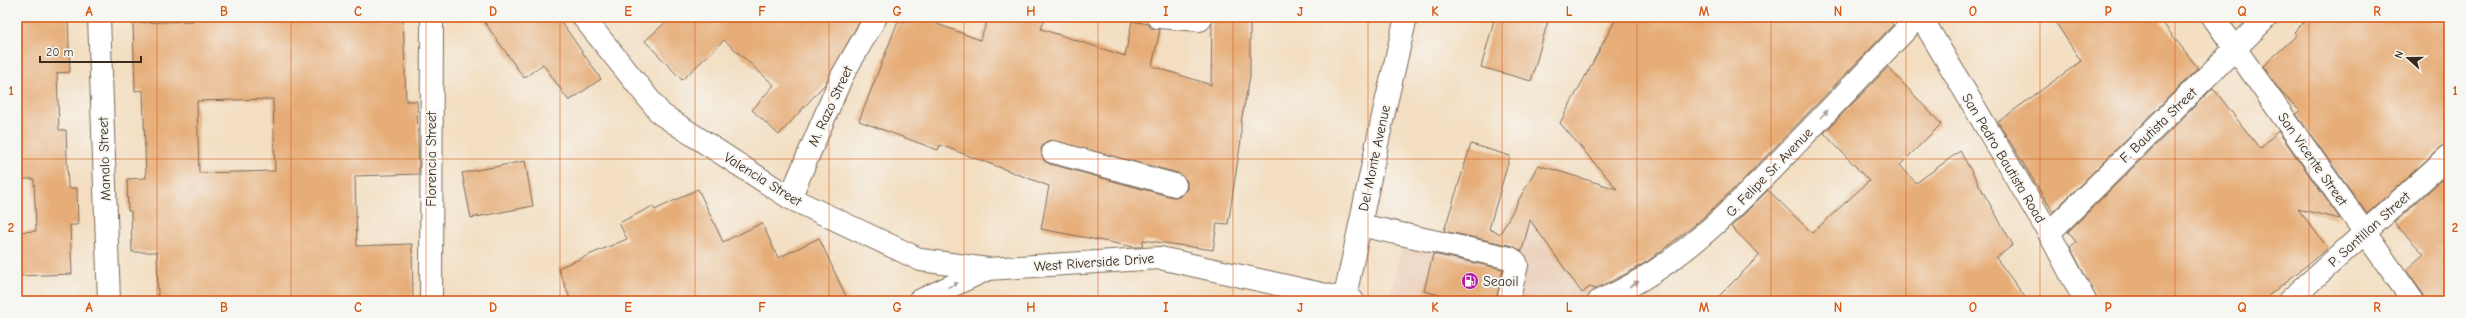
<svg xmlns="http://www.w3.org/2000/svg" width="2466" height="318" viewBox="0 0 2466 318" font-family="'Comic Neue',sans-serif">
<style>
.built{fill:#eaceb7}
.building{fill:#e6ad78;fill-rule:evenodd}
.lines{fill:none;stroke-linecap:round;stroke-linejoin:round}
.minor-casing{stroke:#7b6957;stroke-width:24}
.major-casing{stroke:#7b6957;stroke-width:24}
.minor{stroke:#fff;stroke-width:22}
.major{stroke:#fff;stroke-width:22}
.oneway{fill:#a79f9a}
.grid{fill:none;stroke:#d7540e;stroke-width:1;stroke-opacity:0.55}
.labels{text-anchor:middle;stroke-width:4;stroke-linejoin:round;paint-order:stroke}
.street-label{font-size:14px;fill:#3b2a1e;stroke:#f6f6f2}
.poi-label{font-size:14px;fill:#3b2a1e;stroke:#f6f6f2;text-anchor:start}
.neatline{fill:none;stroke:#d7540e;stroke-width:1.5}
.grid-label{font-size:13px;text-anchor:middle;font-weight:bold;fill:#d7540e}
</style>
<rect width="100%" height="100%" fill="#f6f6f2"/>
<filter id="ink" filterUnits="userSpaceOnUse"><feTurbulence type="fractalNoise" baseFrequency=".025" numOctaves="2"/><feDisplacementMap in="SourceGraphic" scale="8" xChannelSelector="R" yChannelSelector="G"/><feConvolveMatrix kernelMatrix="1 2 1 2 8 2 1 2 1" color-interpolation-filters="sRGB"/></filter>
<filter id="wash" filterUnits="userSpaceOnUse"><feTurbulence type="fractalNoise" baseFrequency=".012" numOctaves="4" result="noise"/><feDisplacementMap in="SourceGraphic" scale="16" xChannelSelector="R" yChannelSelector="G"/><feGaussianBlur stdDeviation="0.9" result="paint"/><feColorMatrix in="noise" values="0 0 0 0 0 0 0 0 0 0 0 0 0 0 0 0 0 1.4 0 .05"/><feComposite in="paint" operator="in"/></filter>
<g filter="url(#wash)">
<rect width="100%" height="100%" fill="#f3dec1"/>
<polygon class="built" points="1540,174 1599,295 1579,301 1388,301 1407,228 1515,257"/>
<g id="blocks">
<g class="building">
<polygon points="17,17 68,17 70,72 57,73 59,130 66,130 68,188 77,188 78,225 70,225 72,274 17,276 17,232 36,231 34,179 17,179"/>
<path d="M193,17H403L406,101H417L419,174L355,176L357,246L412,244L413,301H158L157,252H132L131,211H128L127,179L146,178L143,90L135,91L133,23L193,21ZM273,99L275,171L199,173L197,101Z"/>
<polygon points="481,17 558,17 601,79 569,101 543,64 524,78"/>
<polygon points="671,17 862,17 825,84 779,135 752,110 774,85 724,40 682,80 645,41"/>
<path d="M989,17H1046L1041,29L1125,56L1132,21L1148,24L1151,28L1160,30L1152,66L1211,85L1212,17H1250V76L1241,122V140L1228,224L1217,223L1213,250L1143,240L1142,247H1134L1041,229L1049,186L940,145L938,150L859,121L898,21L927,20L980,40ZM1050,140L1178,173L1187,181V189L1179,197H1172L1050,164L1044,161L1041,149L1044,143Z"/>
<polygon points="1495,17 1549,17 1531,81 1481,67"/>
<polygon points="1617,17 1887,17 1893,25 1741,182 1696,224 1648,261 1622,276 1595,289 1590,287 1582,293 1530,220 1522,251 1513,246 1444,231 1471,144 1510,156 1489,229 1500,234 1538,165 1617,189 1560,123"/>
<polygon points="2052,17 2158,17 2198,68 2053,212 1998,122 2081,61"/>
<polygon points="2309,17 2449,17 2449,144 2441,147 2367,214 2296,114 2300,111 2280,91 2263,66 2297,35 2294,32"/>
<polygon points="1888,67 1941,124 1900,165 1916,183 1960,151 2013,245 1996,258 2028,301 1714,301 1760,255 1731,227 1768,190 1812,233 1869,181 1824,133"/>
<polygon points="2213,88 2260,149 2278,131 2340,219 2298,209 2328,248 2262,301 2098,301 2070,247 2076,242 2068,232"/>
<polygon points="525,161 533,206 471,218 462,173"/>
<polygon points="2449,173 2449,301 2426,301 2423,294 2406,270 2424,254 2394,223"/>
<polygon points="698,189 723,242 762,223 778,258 819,238 848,301 571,301 558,268 627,239 619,223 653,206 655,210"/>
<polygon points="1433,254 1503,269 1496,301 1462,301 1424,291"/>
</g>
</g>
</g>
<g filter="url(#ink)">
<use href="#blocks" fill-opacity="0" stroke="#7b6957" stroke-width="1"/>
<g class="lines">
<g class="minor-casing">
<g id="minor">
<polyline points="99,17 109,301"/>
<polyline points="583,17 661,114 790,198 921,260 988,269"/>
<polyline points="1158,17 1200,20"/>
<polyline points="1921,17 2049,233 2085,301"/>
<polyline points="2213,17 2413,301"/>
<polyline points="1053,152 1175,185"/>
<polyline points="790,198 842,76 876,17"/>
<polyline points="1360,225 1510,258 1516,262 1517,265 1508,301"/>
<polyline points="2049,233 2267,17"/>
<polyline points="431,301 432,17"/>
<polyline points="919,301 988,269 1160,258 1353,301"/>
<path d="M1599,301C1678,268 1736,206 1794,146C1836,103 1877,60 1918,17"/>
<polyline points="2289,301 2449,156"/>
</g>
</g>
<g class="major-casing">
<polyline id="major" points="1344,301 1383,116 1406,17"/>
</g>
<use href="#minor" class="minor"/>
<use href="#major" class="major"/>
</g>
<defs><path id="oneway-solid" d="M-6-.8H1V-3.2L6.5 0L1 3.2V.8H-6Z"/></defs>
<g class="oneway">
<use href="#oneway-solid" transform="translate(1824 114) rotate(-46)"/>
<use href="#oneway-solid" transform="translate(1634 284) rotate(-31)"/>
<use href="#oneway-solid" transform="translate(953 285) rotate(-25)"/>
</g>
</g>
<path class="grid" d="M157,17V301M291,17V301M426,17V301M560,17V301M695,17V301M829,17V301M964,17V301M1098,17V301M1233,17V301M1368,17V301M1502,17V301M1637,17V301M1771,17V301M1906,17V301M2040,17V301M2175,17V301M2309,17V301M17,159H2449"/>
<defs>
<g id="fuel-disc" transform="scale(0.9)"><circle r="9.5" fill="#b5179e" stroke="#f6f6f2"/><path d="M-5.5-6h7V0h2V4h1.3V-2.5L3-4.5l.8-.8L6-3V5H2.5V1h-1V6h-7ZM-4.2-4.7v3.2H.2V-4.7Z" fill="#fff"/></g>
</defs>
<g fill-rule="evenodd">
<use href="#fuel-disc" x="1470" y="281"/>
</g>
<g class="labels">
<g class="street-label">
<text transform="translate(830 106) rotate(-65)" y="5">M. Razo Street</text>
<text transform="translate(2158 125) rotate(-44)" y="5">F. Bautista Street</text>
<text transform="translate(1374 158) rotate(-78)" y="5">Del Monte Avenue</text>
<text transform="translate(2004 158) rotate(59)" y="5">San Pedro Bautista Road</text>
<text transform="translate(104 159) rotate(-92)" y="5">Manalo Street</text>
<text transform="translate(431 159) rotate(-90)" y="5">Florencia Street</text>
<text transform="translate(2313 159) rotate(55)" y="5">San Vicente Street</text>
<text transform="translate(1769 172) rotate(-46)" y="5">G. Felipe Sr. Avenue</text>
<text transform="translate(763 179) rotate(32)" y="5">Valencia Street</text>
<text transform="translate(2369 229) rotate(-42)" y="5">P. Santillan Street</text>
<text transform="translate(1094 262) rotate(-4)" y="5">West Riverside Drive</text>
</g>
<g class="poi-label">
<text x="1483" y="286">Seaoil</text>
</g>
</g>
<rect width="2466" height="318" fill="none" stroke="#f6f6f2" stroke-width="44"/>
<g transform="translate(2408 58) rotate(291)" stroke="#f6f6f2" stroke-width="3" paint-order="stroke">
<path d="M0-3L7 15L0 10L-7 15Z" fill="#3b2a1e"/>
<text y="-6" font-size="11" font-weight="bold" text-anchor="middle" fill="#3b2a1e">N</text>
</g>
<path d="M40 56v6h101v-6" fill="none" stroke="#3b2a1e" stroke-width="2"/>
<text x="46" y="56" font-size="12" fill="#3b2a1e" stroke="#f6f6f2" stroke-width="3" paint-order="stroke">20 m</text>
<rect x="22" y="22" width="2422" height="274" class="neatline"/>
<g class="grid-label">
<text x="89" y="16">A</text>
<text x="224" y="16">B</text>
<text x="358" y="16">C</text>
<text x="493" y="16">D</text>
<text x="628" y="16">E</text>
<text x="762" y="16">F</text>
<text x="897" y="16">G</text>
<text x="1031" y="16">H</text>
<text x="1166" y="16">I</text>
<text x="1300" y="16">J</text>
<text x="1435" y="16">K</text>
<text x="1569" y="16">L</text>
<text x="1704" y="16">M</text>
<text x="1838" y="16">N</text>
<text x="1973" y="16">O</text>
<text x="2108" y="16">P</text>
<text x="2242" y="16">Q</text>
<text x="2377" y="16">R</text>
<text x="11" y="95">1</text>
<text x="2455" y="95">1</text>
<text x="11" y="232">2</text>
<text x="2455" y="232">2</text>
<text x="89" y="312">A</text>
<text x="224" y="312">B</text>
<text x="358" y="312">C</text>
<text x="493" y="312">D</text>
<text x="628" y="312">E</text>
<text x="762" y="312">F</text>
<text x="897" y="312">G</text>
<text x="1031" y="312">H</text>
<text x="1166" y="312">I</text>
<text x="1300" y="312">J</text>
<text x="1435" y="312">K</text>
<text x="1569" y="312">L</text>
<text x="1704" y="312">M</text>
<text x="1838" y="312">N</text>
<text x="1973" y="312">O</text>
<text x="2108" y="312">P</text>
<text x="2242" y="312">Q</text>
<text x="2377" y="312">R</text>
</g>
</svg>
